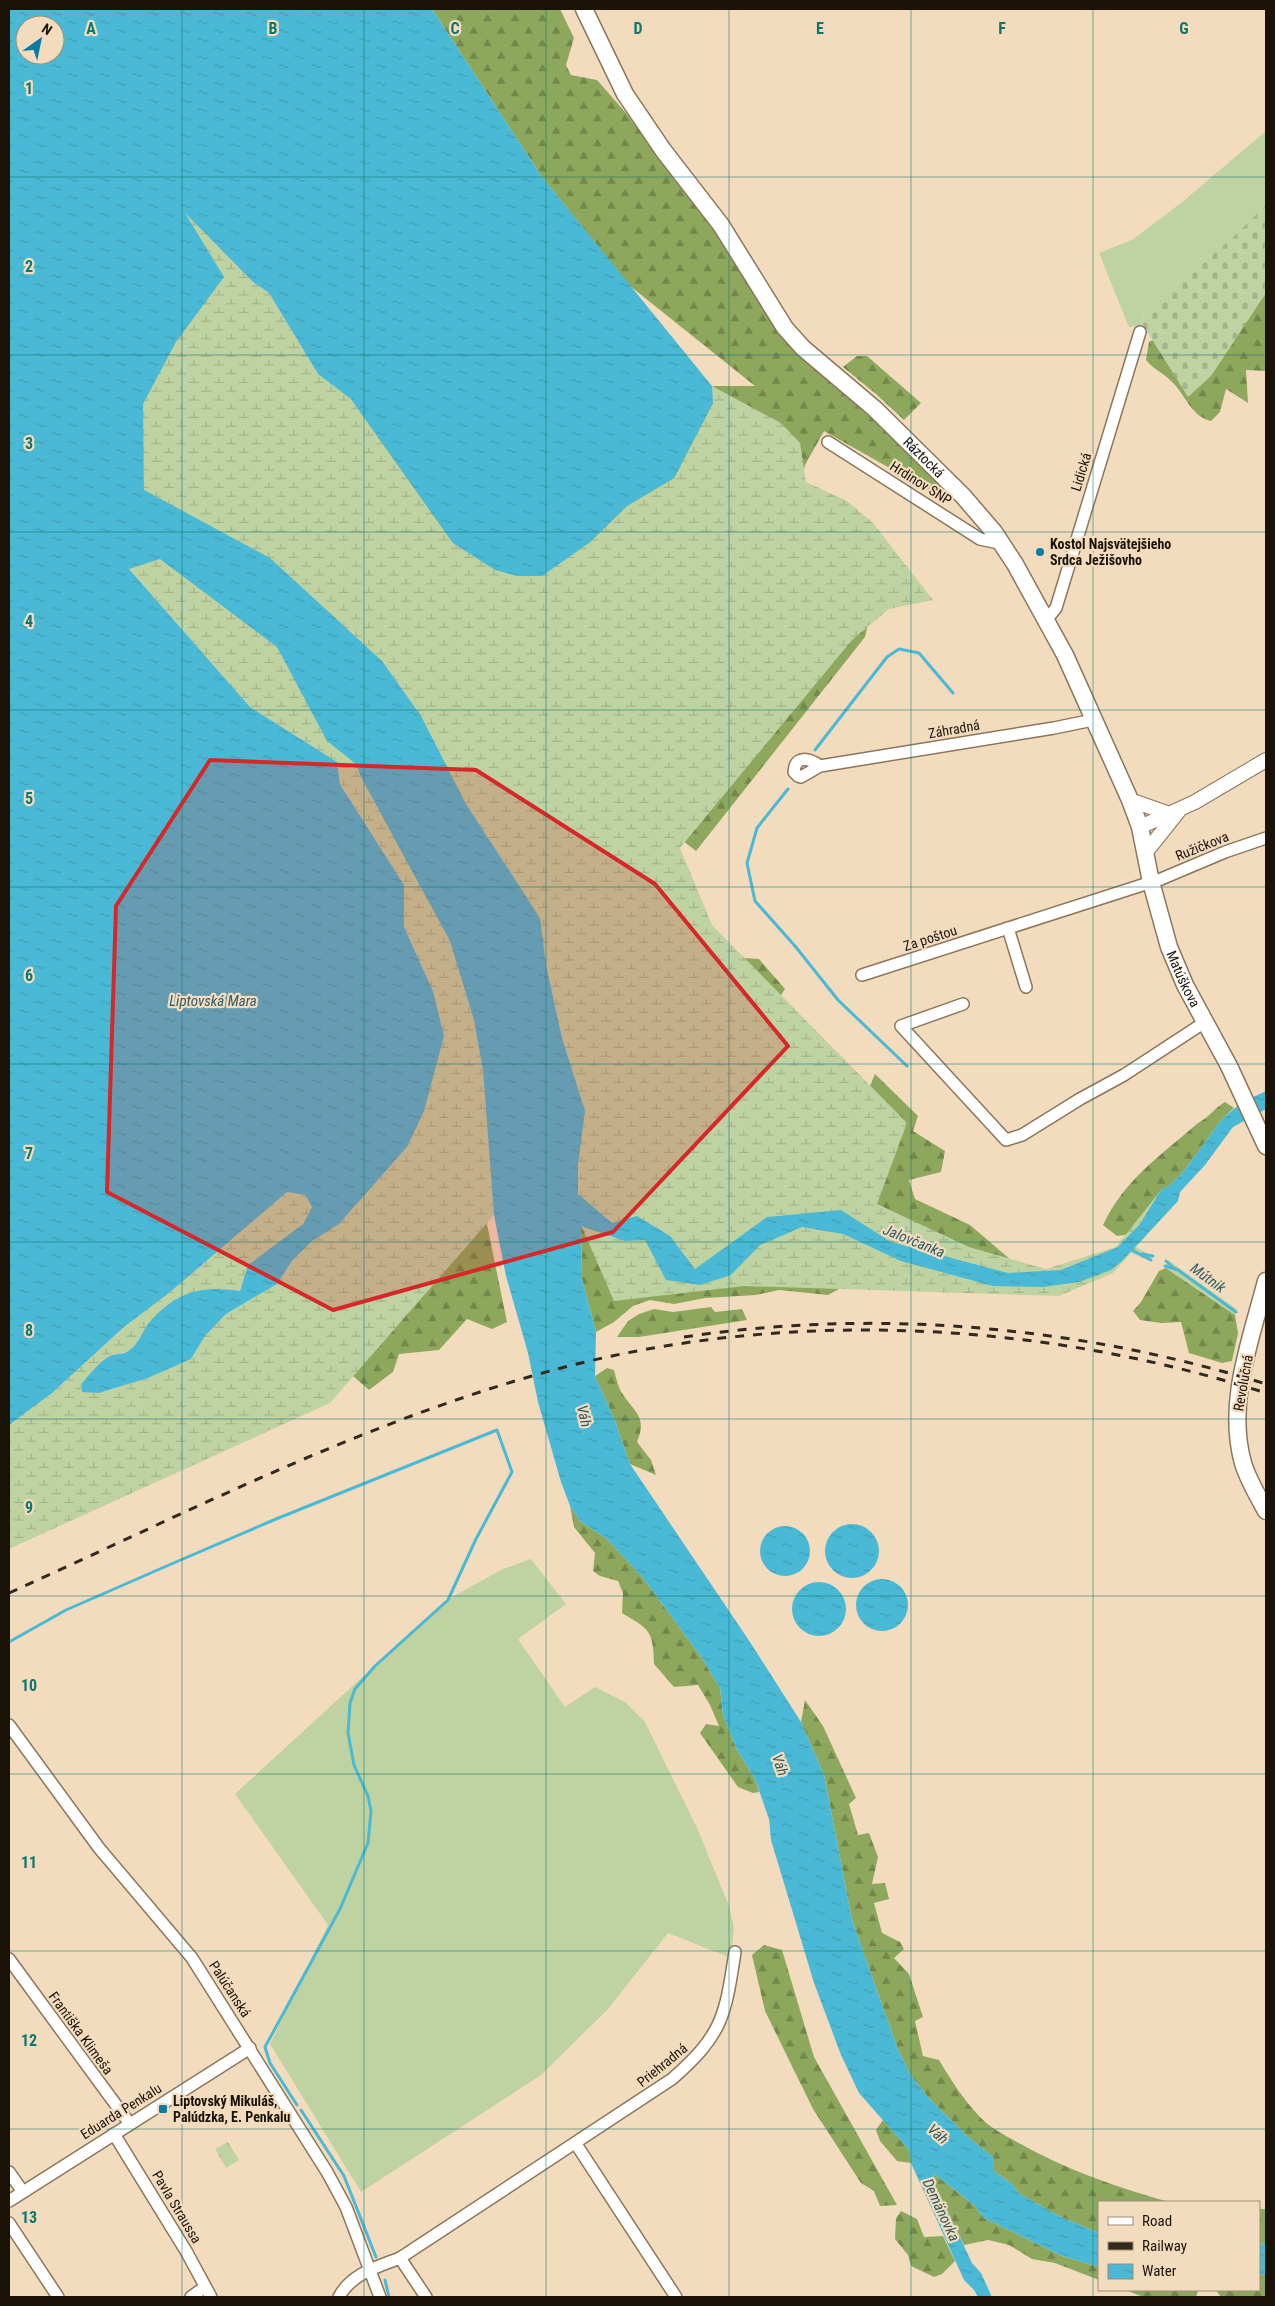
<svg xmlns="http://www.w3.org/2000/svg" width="1275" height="2306" viewBox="0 0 1275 2306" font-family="'Roboto Condensed',sans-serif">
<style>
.grass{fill:#bfd2a2}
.forest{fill:url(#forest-firs)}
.wetland{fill:url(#wetland-marsh)}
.cemetery{fill:url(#cemetery-stones)}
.park{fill:url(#park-tufts)}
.water{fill:url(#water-ripples);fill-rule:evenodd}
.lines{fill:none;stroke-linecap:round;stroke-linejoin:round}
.stream{stroke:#4ab9d5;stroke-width:3}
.minor-casing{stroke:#8b765b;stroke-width:14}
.tertiary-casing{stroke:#8b765b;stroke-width:16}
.secondary-casing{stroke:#8b765b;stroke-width:19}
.minor{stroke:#fff;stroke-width:11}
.tertiary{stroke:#fff;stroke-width:14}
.secondary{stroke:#fff;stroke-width:16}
.rail{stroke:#32281b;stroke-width:3;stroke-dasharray:9 9;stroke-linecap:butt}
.marked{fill:#d62828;fill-opacity:0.2;stroke:#d62828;stroke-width:4;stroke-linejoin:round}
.grid{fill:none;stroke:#0f766e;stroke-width:1;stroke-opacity:0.55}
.poi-dot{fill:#097ca4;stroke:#f3dcbe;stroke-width:2}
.labels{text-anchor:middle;stroke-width:4.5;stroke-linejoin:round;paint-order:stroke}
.street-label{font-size:14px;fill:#1a1207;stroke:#f3dcbe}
.poi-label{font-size:14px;font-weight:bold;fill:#1a1207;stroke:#f3dcbe;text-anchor:start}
.water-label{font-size:15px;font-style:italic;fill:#2e5c69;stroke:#f3dcbe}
.grid-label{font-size:16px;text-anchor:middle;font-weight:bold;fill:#0f766e;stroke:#f3dcbe;stroke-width:4.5;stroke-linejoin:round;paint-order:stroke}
</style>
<defs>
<pattern id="forest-firs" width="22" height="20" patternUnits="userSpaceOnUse" patternTransform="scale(1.25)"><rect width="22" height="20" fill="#8da85c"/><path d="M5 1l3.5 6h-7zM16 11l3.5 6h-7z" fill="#72874a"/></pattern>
<pattern id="wetland-marsh" width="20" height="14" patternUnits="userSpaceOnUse" patternTransform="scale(1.25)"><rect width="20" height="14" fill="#bfd2a2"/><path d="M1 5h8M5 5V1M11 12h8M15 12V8" fill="none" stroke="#a4b38a"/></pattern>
<pattern id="cemetery-stones" width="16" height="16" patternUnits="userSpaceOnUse" patternTransform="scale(1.25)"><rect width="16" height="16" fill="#bfd2a2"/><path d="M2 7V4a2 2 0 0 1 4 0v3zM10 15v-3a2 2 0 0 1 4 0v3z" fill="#a4b38a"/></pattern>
<pattern id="park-tufts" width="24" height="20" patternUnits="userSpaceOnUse" patternTransform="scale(1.25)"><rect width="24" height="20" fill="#bfd2a2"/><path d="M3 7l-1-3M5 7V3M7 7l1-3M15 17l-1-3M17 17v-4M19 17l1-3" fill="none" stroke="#a4b38a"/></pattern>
<pattern id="water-ripples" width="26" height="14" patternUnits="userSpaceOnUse" patternTransform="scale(1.25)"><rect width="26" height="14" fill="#4ab9d5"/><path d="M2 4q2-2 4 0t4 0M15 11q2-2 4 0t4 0" fill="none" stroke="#409eb5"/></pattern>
</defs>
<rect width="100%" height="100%" fill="#f3dcbe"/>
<g class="grass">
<polygon points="1266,131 1266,205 1231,239 1144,312 1143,325 1129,327 1099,253 1132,240 1181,203"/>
<polygon points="531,1559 566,1604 518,1639 565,1707 595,1687 625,1702 645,1722 698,1830 729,1906 734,1927 731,1958 668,1933 608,2009 541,2075 361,2192 270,2044 328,1925 235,1794 445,1601 503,1569"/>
</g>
<g class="forest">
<polygon points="432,9 560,9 574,38 566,65 571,75 597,80 626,113 723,241 782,336 794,350 866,412 948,490 941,497 824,431 805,465 798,493 872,607 865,637 696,851 665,827 720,957 759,959 785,989 766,1019 865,1098 875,1074 918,1116 913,1131 945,1151 941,1172 909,1180 915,1199 970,1225 1011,1260 907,1252 828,1295 779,1290 756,1295 705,1298 674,1304 650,1300 633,1306 614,1322 596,1332 582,1279 581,1225 318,374 351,399 400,467 713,403 712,386 755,386 630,286 542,177"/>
<path d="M1266,281V371L1246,370L1248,403L1226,389L1220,412L1211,421C1191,417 1185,393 1170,380C1162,372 1153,369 1146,360L1149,342Z"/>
<polygon points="857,356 867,356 921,403 904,420 876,394 843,367"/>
<path d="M1225,1102L1234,1108L1222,1119L1184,1171L1170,1185L1161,1190L1131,1234L1117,1236L1103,1225C1125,1179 1160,1156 1198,1123C1210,1117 1214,1108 1225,1102Z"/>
<polygon points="481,1195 507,1322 492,1329 467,1319 439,1350 399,1354 393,1372 369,1390 345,1369"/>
<polygon points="1166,1268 1235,1315 1238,1333 1232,1361 1222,1363 1189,1353 1181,1322 1161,1323 1140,1320 1133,1311 1141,1302 1159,1271"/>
<polygon points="711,1307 715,1312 742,1309 747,1320 639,1337 617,1337 628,1321 639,1314 654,1309 673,1312"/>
<path d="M607,1368L614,1370C616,1377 618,1387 622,1393C634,1412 648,1417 637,1442L651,1460L656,1475L630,1464L615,1421L595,1376Z"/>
<path d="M570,1506L580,1521L607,1539L643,1578L702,1658L720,1688L723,1715L737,1750L755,1779L759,1792L753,1793L738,1787L700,1733L706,1724L719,1726L710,1705L698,1685L674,1687L654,1664C653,1630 650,1630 622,1613L623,1593L618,1581L600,1576L593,1571L595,1553L574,1527Z"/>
<path d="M805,1700L823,1726L856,1798L849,1804L858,1835L869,1833L878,1857L872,1884L885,1883L889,1899L874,1903L882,1933L900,1942L904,1949L894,1958L909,1974L923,2017L915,2021L923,2056L939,2060C951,2080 963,2099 979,2116C989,2127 1004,2135 1017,2142C1065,2169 1115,2187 1169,2202H1099V2233L1061,2217L1020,2194L1011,2183L994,2171V2158L967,2136L927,2096L910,2074L897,2047L852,1920L824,1775L801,1722Z"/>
<polygon points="764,1945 782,1950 814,2057 897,2205 880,2206 874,2191 861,2183 813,2109 765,2011 752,1955"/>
<polygon points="883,2120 910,2151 911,2163 897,2161 880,2141 876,2130"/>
<polygon points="933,2173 974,2205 984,2218 1062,2256 1099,2267 1099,2280 1055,2263 1032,2259 1009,2245 988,2240 964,2245 934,2183"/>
<polygon points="1259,2209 1266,2209 1266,2243 1259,2244"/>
<polygon points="901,2211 917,2219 924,2237 943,2236 955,2261 942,2274 934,2277 911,2266 908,2255 895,2239 896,2218"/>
<polygon points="1259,2275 1266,2275 1266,2297 1221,2297 1217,2292 1222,2290 1259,2290"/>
<polygon points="1126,2290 1197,2290 1198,2291 1196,2297 1143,2297"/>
</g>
<g class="wetland">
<path d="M183,211L253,282L269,293L318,374L351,399L453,543H589L627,506L674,478L713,403L712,386L781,423L800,443L806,482L847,501L873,523L933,600L889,609L852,640L680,848L712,925L907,1123L877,1204L969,1247L1046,1269L1116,1247L1161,1190L1178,1201L1136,1247L1152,1256L1150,1261L1131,1253L1113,1273L1059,1296L744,1286L614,1301L581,1225L494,1215L330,1403L9,1549V1425L52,1393L124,1327L169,1293L287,1192L305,1195L312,1207L303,1224L248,1265L240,1291C199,1285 177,1292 149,1324C143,1331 140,1340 134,1346C124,1356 120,1352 110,1356C102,1359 88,1376 82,1382V1391L100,1393L148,1378L191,1359L205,1336L226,1314L277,1284L292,1261L312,1241L339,1224L407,1147L433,991L404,927V885L340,783L337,762L250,707L129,569L144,491L142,404L176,342Z"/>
<polygon points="1168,1260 1238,1310 1235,1311 1235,1315 1166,1268"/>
</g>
<polygon class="cemetery" points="1266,205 1266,293 1211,376 1188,397 1143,325 1144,312 1231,239"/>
<polygon class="park" points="228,2142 239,2160 226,2168 215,2149"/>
<g class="water">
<path d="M9,9H432L542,177L712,386L713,403L674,478L627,506L589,543L542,576H518L495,570L453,543L351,399L318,374L269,293L253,282L185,213L224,277L176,342L143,404L144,490L270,558L382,661L421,716L466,804L540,918L546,965L562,1038L585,1111L578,1165V1194L612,1223L637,1216L670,1236L695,1269L767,1217L841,1210L891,1242L1008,1273L1061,1270L1118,1247L1140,1224L1161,1190L1170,1185L1184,1171L1222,1119L1241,1103L1266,1091V1109L1233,1127L1205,1165L1180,1192L1178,1201L1121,1262L1111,1270L1079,1282L1043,1287L993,1286L901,1261L843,1234L802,1227L760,1245L731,1275L700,1285L666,1280L645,1240L625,1241L581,1226L582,1279L596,1332L595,1376L615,1421L630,1464L750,1642L801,1722L824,1775L852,1920L897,2047L910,2074L927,2096L967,2136L994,2158V2171L1011,2183L1020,2194L1061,2217L1099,2233V2267L1062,2256L984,2218L974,2205L933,2173L934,2183L972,2263L981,2273L992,2297H978L974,2290L964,2280L911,2163L910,2151L859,2093L841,2055L814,1983L771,1840L769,1819L755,1779L737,1750L723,1715L720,1688L702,1658L643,1578L607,1539L580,1521L570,1506L561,1482L538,1402L528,1353L506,1276L494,1215L483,1070L474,1020L450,941L361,777L356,764L327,741L277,647L160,559L129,569L250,707L337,762L340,784L404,885V927L433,991L444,1036L424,1111L407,1147L339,1224L312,1241L292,1261L277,1284L226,1314L205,1336L191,1359L148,1378L99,1393L82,1392V1383C88,1376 102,1359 110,1356C121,1352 123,1357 134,1346C140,1340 143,1331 148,1324C176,1292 199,1285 240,1291L248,1265L303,1224L312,1207L305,1195L287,1192L169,1293L124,1327L52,1393L9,1425ZM25,25H55V55H25Z"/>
<circle cx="852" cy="1551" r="27"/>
<circle cx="785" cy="1551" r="25"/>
<circle cx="882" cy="1605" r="26"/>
<circle cx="819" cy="1609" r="27"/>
<polygon points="1266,2243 1266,2275 1259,2275 1259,2244"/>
</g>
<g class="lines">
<g class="stream">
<polyline points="815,750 887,657 899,649 919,653 953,693"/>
<polyline points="788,789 757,828 747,863 755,901 795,946 838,1000 907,1066"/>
<polyline points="1130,1249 1151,1260"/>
<polyline points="1142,1254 1153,1256"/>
<polyline points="1166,1261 1175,1269"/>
<polyline points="1165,1266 1178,1270 1236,1312"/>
<polyline points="9,1642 66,1610 169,1565 276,1519 497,1430 512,1472 476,1539 448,1600 375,1666 355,1689 350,1703 348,1733 354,1765 368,1796 371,1811 368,1843 340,1909 265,2047 270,2063 297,2105"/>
<polyline points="301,2110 344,2176 376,2257"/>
<polyline points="385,2280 389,2297"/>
</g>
<g class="minor-casing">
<g id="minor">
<polyline points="828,442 980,539 994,542 1000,540"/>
<polyline points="1047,619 1056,608 1140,332"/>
<path d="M820,766C809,758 795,755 794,772L798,776L801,777L820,766L1054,728L1093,720"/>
<polyline points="1008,928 1026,987"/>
<polyline points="862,975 1161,879 1225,852 1266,838"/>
<polyline points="963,1004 901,1026 1006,1140 1022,1135 1080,1099 1124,1075 1205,1022"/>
<polyline points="9,1725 99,1848 192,1958 327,2172 346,2207 380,2297"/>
<polyline points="9,1959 130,2124"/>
<polyline points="114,2134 186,2251 211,2297"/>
<polyline points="576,2144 676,2297"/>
<polyline points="9,2172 23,2192"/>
<polyline points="9,2201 250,2048"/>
<polyline points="9,2223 58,2297"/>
<polyline points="400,2258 426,2297"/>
<polyline points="191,2297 205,2287"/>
<path d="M339,2297C351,2274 377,2267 400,2258L672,2079C723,2034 725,2017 735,1952"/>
</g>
</g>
<g class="tertiary-casing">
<g id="tertiary">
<polyline points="1130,800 1170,814"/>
<polyline points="1140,827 1195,802 1266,760"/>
<polyline points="1146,852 1178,812"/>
</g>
</g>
<g class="secondary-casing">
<g id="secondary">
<path id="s1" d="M584,9L625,94L663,150L721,225L785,328L803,348L875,409L963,496L994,532L1015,564L1065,655L1130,800L1140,827L1151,882L1169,947L1185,985L1229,1066L1266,1146"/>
<path d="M1266,1281C1251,1340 1226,1402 1243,1463C1248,1480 1258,1496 1266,1511"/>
</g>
</g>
<use href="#minor" class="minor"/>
<use href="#tertiary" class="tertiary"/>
<use href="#secondary" class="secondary"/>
<g class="rail">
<path d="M684,1337C879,1308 1078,1326 1266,1384"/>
<path d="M9,1593C180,1516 351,1428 532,1376C770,1307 1031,1318 1266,1393"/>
</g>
</g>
<path class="marked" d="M210,760L476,770L655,884L788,1046L613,1232L333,1310L107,1192L116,906Z"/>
<path class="grid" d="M182,9V2297M364,9V2297M546,9V2297M729,9V2297M911,9V2297M1093,9V2297M9,177H1266M9,355H1266M9,532H1266M9,710H1266M9,887H1266M9,1064H1266M9,1242H1266M9,1419H1266M9,1596H1266M9,1774H1266M9,1951H1266M9,2129H1266"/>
<g class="poi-dot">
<circle cx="1040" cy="552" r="5"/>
<rect x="158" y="2104" width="10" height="10" rx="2.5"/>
</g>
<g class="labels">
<g class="street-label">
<text dy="5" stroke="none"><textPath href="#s1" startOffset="568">Ráztocká</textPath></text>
<text transform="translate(1081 472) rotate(-73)" y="5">Lidická</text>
<text transform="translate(921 483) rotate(32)" y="5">Hrdinov SNP</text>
<text transform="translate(954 729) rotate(-10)" y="5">Záhradná</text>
<text transform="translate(1202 846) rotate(-22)" y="5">Ružičkova</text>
<text transform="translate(930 938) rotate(-18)" y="5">Za poštou</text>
<text dy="5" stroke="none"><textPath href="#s1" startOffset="1159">Matúškova</textPath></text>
<text transform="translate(1243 1383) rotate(-80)" y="5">Revolučná</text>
<text transform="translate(230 1989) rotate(57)" y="5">Palúčanská</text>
<text transform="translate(81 2033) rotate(54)" y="5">Františka Klimeša</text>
<text transform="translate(662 2065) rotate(-39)" y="5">Priehradná</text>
<text transform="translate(121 2111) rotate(-32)" y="5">Eduarda Penkalu</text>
<text transform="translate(177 2207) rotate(59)" y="5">Pavla Straussa</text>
</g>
<g class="poi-label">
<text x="1050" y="549">Kostol Najsvätejšieho<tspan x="1050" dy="16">Srdca Ježišovho</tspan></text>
<text x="173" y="2106">Liptovský Mikuláš,<tspan x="173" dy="16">Palúdzka, E. Penkalu</tspan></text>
</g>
<g class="water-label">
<text x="213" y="1006">Liptovská Mara</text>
<text transform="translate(914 1241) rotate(22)" y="5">Jalovčanka</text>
<text transform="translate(1208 1278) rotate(36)" y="5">Mútnik</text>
<text transform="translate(584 1416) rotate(77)" y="5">Váh</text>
<text transform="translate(780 1765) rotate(71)" y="5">Váh</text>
<text transform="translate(938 2134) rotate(42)" y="5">Váh</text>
<text transform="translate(941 2210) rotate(65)" y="5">Demänovka</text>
</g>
</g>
<g class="grid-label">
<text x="91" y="34">A</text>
<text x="273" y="34">B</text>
<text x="455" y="34">C</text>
<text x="638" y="34">D</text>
<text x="820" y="34">E</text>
<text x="1002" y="34">F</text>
<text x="1184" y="34">G</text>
<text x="29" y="94">1</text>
<text x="29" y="272">2</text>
<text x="29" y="449">3</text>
<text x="29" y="627">4</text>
<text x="29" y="804">5</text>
<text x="29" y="981">6</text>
<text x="29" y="1159">7</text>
<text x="29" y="1336">8</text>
<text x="29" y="1513">9</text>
<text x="29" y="1691">10</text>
<text x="29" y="1868">11</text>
<text x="29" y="2046">12</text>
<text x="29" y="2223">13</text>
</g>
<rect width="1275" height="2306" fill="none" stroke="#1a1207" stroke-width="20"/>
<rect x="1098" y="2201" width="162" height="90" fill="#f3dcbe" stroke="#9c8b75"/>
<rect x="1108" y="2217" width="25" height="8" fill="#ffffff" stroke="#9c8b75"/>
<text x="1142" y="2226" font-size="15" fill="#1a1207">Road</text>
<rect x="1108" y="2242" width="25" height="8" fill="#32281b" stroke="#9c8b75"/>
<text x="1142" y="2251" font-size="15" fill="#1a1207">Railway</text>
<rect x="1108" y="2264" width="25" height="15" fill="url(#water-ripples)" stroke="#9c8b75"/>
<text x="1142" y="2276" font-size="15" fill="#1a1207">Water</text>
<g transform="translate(40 40) rotate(33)"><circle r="24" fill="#f3dcbe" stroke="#9c8b75"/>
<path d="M0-4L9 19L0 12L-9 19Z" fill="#097ca4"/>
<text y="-8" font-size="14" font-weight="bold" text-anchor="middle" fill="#1a1207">N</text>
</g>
</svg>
